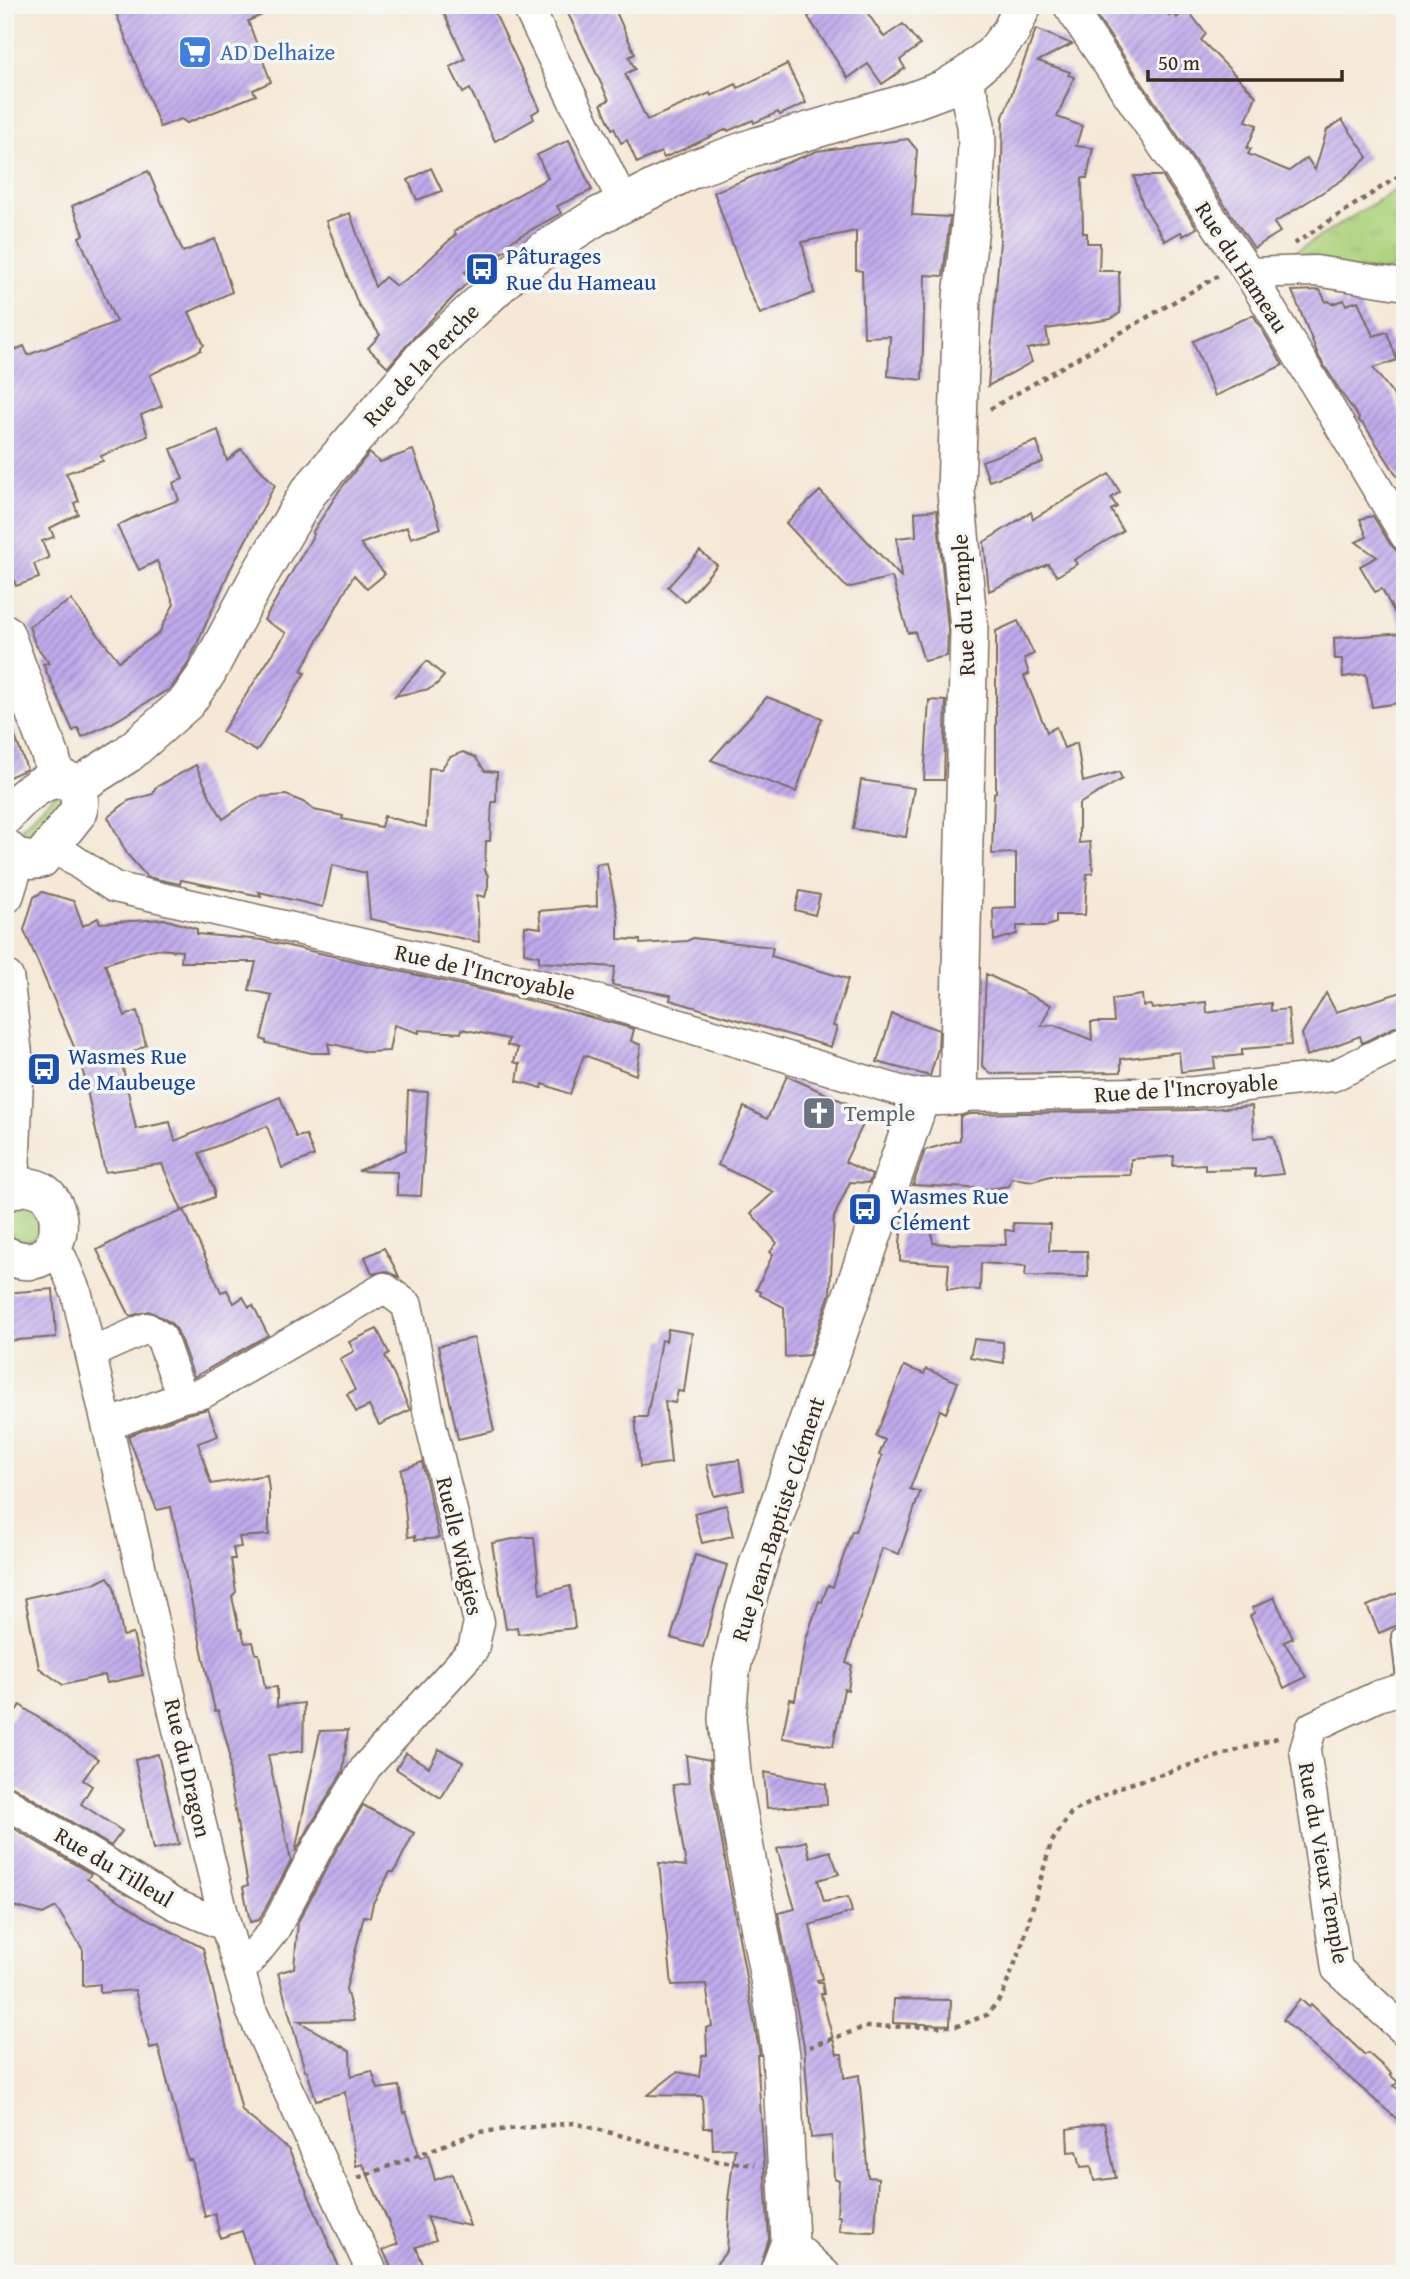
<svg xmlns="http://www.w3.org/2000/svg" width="1410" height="2279" viewBox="0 0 1410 2279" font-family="'Gentium Book Plus',serif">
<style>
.grass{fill:url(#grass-tufts);stroke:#747e4c;stroke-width:2}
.building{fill:url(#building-hatch)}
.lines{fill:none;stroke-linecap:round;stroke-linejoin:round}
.service-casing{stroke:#7c6c5e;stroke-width:18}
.minor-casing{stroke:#7c6c5e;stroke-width:33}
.tertiary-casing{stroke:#7c6c5e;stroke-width:40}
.path{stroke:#7c6c5e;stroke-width:4.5;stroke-dasharray:5 5;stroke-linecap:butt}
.service{stroke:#fff;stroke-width:14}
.minor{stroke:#fff;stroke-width:30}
.tertiary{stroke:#fff;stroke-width:37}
.labels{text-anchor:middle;stroke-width:7;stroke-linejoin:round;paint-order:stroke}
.shop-label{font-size:23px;fill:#366cbe;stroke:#f6f6f2;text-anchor:start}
.transit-label{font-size:23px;fill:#164399;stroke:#f6f6f2;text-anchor:start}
.street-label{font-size:23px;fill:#3b2a1e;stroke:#f6f6f2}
.worship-label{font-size:23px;fill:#5b616d;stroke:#f6f6f2;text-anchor:start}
</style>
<defs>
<pattern id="grass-tufts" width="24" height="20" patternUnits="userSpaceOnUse" patternTransform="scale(1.75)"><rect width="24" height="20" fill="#acd27b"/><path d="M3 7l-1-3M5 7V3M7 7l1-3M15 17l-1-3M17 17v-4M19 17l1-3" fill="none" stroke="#95b46a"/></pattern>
<pattern id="building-hatch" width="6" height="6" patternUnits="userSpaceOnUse" patternTransform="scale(1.75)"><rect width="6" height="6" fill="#c0aaec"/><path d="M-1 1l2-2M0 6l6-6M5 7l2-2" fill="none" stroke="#9d8bbf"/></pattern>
</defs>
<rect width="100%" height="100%" fill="#f6f6f2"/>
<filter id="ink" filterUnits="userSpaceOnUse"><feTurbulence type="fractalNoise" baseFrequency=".0143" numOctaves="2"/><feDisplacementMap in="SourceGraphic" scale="14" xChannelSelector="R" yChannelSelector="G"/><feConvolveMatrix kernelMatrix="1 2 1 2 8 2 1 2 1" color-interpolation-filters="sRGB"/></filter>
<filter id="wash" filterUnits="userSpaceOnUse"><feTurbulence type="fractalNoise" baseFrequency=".00686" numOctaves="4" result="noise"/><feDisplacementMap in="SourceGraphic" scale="28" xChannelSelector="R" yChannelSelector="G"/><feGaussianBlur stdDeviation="1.57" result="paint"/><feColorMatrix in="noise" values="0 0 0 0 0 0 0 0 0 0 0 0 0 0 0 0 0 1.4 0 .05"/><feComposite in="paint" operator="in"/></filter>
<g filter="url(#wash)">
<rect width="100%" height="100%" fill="#f5e8d6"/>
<g class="grass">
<polygon points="1405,184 1405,256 1388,272 1274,265"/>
<polygon points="55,794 60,794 64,806 33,838 27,840 22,837 22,827"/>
<circle cx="24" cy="1224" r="17"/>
</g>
<g id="blocks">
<g class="building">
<polygon points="113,5 284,5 248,21 271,82 253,90 256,95 187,123 181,119 160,127"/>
<polygon points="440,5 491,5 540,109 532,114 534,119 495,141 470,89 463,93 450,67 465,59"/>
<polygon points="564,5 613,5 635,54 629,57 635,69 625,74 647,120 710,93 711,96 736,84 738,88 787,64 806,103 780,115 778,112 754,123 753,120 728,131 727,129 664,158 661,152 637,163 627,140 621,143 614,128 612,129 601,104 609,100"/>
<polygon points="825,5 862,5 884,37 903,24 920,45 900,60 905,68 882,84 868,64 848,78 808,17"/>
<polygon points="1089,5 1157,5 1170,16 1173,12 1177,18 1187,9 1206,34 1201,40 1256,96 1246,121 1257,125 1247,148 1251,149 1248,154 1289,171 1307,158 1315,170 1327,130 1342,120 1368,157 1342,180 1274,223 1280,232 1254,248"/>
<polygon points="1036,29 1072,44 1038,61 1070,72 1068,75 1074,77 1057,117 1082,126 1076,146 1093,148 1087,178 1082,178 1083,233 1087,233 1087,243 1100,243 1099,271 1119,271 1120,313 1111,319 1046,329 1049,345 1027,349 1032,362 988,386 1000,242 1003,117"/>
<polygon points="908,139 917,150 912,215 950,217 943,276 925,275 922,380 888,376 890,336 864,337 862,271 856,270 856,231 802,242 814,293 760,314 748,288 714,192 817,151"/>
<polygon points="569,140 592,190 557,206 561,213 506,244 508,249 465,272 470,280 413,338 388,367 368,348 380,335 358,304 326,221 350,213 375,287 385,277 396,286 414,274 456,234 454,231 548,178 537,155"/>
<polygon points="431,168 442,191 417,200 408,180"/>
<polygon points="148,171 183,252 215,239 232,292 189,312 204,345 201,347 201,350 150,375 162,406 141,415 148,436 101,456 103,461 66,473 79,501 74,503 78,514 50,528 54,537 42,541 49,558 34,564 39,578 16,586 5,559 5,354 24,346 28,355 116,322 79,237 84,234 72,206"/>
<polygon points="1134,176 1162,176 1197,228 1183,236 1181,232 1165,241 1143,205"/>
<polygon points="1320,290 1326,302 1329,301 1332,304 1344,300 1346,305 1358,301 1373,336 1387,332 1397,360 1373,368 1393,394 1405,431 1405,488 1365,426 1358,420 1359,418 1342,394 1319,357 1292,291"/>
<polygon points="1251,316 1254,316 1283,365 1215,396 1193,341"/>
<polygon points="218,430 227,461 241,449 275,485 230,570 188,664 171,688 112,723 82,737 78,728 73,731 43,664 49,663 35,644 29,626 71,600 119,661 159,633 174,604 157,561 139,570 117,526 141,514 179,500 173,483 183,479 171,449"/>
<polygon points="1037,441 1043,462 989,481 982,461"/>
<polygon points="413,450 441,528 411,538 407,527 360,544 385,574 367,589 354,575 301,671 305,673 262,743 256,751 222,732 286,633 264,620 314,534 312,533 339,491 369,453 380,462"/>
<polygon points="1109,474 1120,492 1111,498 1117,507 1111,510 1123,531 1074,560 1077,564 1057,576 1048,564 989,591 984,542 1031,512 1033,519"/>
<polygon points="820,491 901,577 897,538 916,536 915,512 937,510 948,630 947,656 924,661 915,632 908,633 892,577 847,588 786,523"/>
<polygon points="1373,516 1390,544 1397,551 1405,552 1405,702 1372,707 1366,674 1343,677 1342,659 1335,659 1334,638 1405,633 1382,589 1375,592 1360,566 1377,557 1356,542 1367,537 1360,519"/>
<polygon points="700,551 717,565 685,602 668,587"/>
<polygon points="1018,621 1034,654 1024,658 1029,674 1024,676 1047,732 1056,727 1064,748 1077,743 1083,782 1119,772 1122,779 1079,804 1079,843 1090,842 1093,873 1087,874 1085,915 1056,915 1056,923 1047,926 1017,926 1017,934 994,941 993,908 1016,907 1016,853 992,854 994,793 996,792 996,631"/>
<polygon points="427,661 444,676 436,685 429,689 395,696"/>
<polygon points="767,697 822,718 796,792 711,760"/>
<polygon points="929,700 946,701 944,780 924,780"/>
<polygon points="7,715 27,769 5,779 5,716"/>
<polygon points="463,752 475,757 485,771 497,772 496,802 492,802 490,841 486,841 485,870 488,876 488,886 485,897 477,895 479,942 370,919 366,873 332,865 323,907 259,892 261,896 181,880 180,884 147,877 127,854 108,817 128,801 153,794 155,788 196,765 211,799 223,819 245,804 259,797 286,795 303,802 314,810 343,816 342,819 381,827 384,816 426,827 429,768 441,769 450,757"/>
<polygon points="861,780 914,788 906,837 853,829"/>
<polygon points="607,863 618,918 618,939 640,940 640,944 687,941 693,938 773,947 771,956 848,979 833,1026 837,1027 831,1047 670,1000 671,995 612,985 615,967 539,962 539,956 524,953 525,926 541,928 539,911 597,906 596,864"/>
<polygon points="800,891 820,895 815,915 795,910"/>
<polygon points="42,892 74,901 83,926 98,918 100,923 164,919 197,929 197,934 262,940 527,1000 634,1029 631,1041 641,1045 636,1075 584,1055 570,1094 543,1084 542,1088 517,1081 520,1064 514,1062 518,1048 507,1045 509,1039 462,1029 461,1033 419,1030 419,1033 394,1025 389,1051 367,1052 328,1043 330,1053 312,1053 266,1043 266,1041 261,1039 272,995 249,990 256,962 181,962 182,951 156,949 143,952 105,964 125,1016 137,1011 146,1045 121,1059 136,1129 170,1122 175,1141 280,1097 296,1137 306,1135 314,1156 282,1168 267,1126 199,1153 214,1189 214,1197 182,1211 162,1164 105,1172 81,1063 24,930 34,897"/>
<polygon points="986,974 1051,1005 1041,1026 1054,1025 1092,1040 1091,1022 1114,1022 1112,999 1142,995 1143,1006 1151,1005 1152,1009 1206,1002 1207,1013 1271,1003 1271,1011 1288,1009 1291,1045 1242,1049 1242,1055 1214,1058 1215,1068 1181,1072 1179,1052 1121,1059 1121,1072 991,1074 982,1065"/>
<polygon points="1405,991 1405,1022 1401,1024 1362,1043 1360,1036 1307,1056 1302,1034 1326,993 1336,1012"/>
<polygon points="892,1014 939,1030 938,1049 930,1076 877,1062"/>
<polygon points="787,1076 855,1107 855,1114 868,1114 845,1162 872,1175 869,1183 850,1182 834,1217 830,1293 809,1355 785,1357 784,1307 760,1295 761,1292 756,1290 773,1254 770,1252 777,1243 751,1213 774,1192 718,1165 744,1107 767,1119"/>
<polygon points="408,1091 428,1092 421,1196 397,1195 397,1172 358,1171 406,1150"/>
<polygon points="1252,1106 1254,1138 1273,1136 1283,1174 1255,1177 1255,1169 1205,1170 1205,1164 1173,1166 1174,1156 1131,1159 1131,1175 1050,1176 1033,1181 1012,1178 1009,1186 989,1189 913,1185 925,1150 960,1140 960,1117 969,1114 1194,1110"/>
<polygon points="184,1210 221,1292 227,1290 234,1303 243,1297 249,1307 253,1305 268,1335 194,1377 177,1330 170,1322 149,1311 130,1316 97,1250 131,1232"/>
<polygon points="903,1219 930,1222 933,1243 946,1244 1006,1245 1005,1230 1014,1231 1013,1223 1050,1224 1049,1251 1087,1251 1088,1277 1025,1276 1026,1266 981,1263 980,1290 947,1289 949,1264 900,1261 900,1242"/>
<polygon points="384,1248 395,1268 399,1277 386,1271 373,1274 371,1271 365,1257"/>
<polygon points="53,1289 56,1337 6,1341 5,1293"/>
<polygon points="377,1329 389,1353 385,1356 410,1410 379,1425 369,1406 356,1412 347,1394 355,1390 340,1359 354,1351 349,1342"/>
<polygon points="668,1329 692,1333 684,1392 678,1391 675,1403 665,1401 671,1463 640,1467 635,1417 647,1417 661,1340 666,1341"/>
<polygon points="474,1338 494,1431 458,1439 438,1346"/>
<polygon points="974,1339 1003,1342 1004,1363 970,1357"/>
<polygon points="904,1366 924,1374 926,1369 958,1382 946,1413 940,1410 910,1489 920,1492 899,1554 882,1548 846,1663 852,1665 848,1690 844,1689 833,1746 782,1738 790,1699 795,1700 806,1639 819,1601 822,1602 828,1585 833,1587 852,1531 855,1532 882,1456 879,1455 885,1440 876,1436"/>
<polygon points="208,1409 218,1436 198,1443 211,1484 267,1475 269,1490 269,1535 239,1537 241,1547 233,1548 235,1559 231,1559 236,1592 232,1596 239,1630 241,1629 245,1643 253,1642 256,1654 259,1654 265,1688 277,1687 277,1706 304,1703 303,1751 268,1755 291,1861 259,1920 250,1922 243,1887 248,1885 230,1782 229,1751 218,1710 215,1711 171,1507 157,1510 128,1436 187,1414"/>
<polygon points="739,1460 744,1490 714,1496 707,1465"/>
<polygon points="422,1462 439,1538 415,1540 415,1536 408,1537 401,1470"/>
<polygon points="726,1505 733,1536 702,1543 694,1513"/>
<polygon points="524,1537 534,1537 540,1594 570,1586 575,1628 518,1634 517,1627 506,1629 492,1543"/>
<polygon points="695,1555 727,1565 703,1647 671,1638"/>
<polygon points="108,1577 114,1587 123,1636 133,1634 143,1675 107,1683 105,1675 63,1685 39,1668 25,1598 96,1583"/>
<polygon points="1405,1590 1405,1622 1379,1633 1367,1606"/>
<polygon points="1274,1597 1293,1638 1284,1642 1306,1677 1284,1688 1250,1616 1255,1613 1252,1608"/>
<polygon points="20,1705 98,1759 83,1780 92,1786 81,1804 122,1831 111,1846 14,1787 5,1785 5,1727"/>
<polygon points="348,1730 343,1771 295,1852 320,1731"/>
<polygon points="439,1749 463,1762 441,1798 396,1769 406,1753 429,1767"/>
<polygon points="158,1754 179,1844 153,1850 135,1760"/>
<polygon points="686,1755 710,1760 712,1787 760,2055 757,2055 769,2239 758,2274 708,2274 727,2251 730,2200 728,2200 735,2148 713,2149 712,2128 704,2128 702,2096 648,2095 677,2072 699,2076 702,2055 707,2055 706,2028 712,2026 706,1984 672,1985 659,1863 686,1866 673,1785 689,1783"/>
<polygon points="764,1772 826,1784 827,1805 767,1808"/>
<polygon points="363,1805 414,1833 394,1872 390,1872 373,1903 370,1917 364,1916 346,1989 354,2020 298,2021 350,2051 351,2076 372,2071 378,2089 399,2086 404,2113 406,2112 411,2127 420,2158 428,2155 435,2180 452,2174 470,2226 427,2217 436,2240 416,2247 427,2274 394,2274 383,2250 398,2244 363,2164 356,2166 345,2092 316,2100 307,2071 305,2071 278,1973 294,1968 298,1922 335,1852"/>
<polygon points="5,1823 91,1874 87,1879 146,1918 203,1948 242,2111 289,2150 342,2274 257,2274 242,2231 220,2238 215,2213 205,2217 192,2160 188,2160 158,2046 150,2048 135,1990 100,1993 100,1984 83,1986 83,1950 56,1907 43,1914 5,1904"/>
<polygon points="806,1841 810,1857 830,1851 839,1874 818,1880 824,1902 848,1897 852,1912 810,1925 822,1979 817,1980 818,1982 822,1982 824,1994 821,1994 837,2054 842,2054 844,2078 859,2075 868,2177 878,2178 875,2232 839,2231 840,2216 837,2216 839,2180 834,2178 832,2136 811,2138 804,2046 778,1913 795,1909 777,1849"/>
<polygon points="894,1999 951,2000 950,2025 893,2023"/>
<polygon points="1300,1999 1309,2007 1311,2004 1365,2055 1368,2053 1392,2074 1390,2075 1398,2082 1394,2086 1405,2095 1405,2126 1283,2020"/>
<polygon points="1104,2123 1116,2178 1094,2181 1091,2166 1081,2167 1077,2151 1068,2152 1067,2129"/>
</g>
</g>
</g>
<g filter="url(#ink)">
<use href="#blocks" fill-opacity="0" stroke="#7c6c5e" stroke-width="2"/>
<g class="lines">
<g class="service-casing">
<polyline id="service" points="1405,1634 1399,1636 1405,1687"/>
</g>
<g class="minor-casing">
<g id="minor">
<polyline points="527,5 623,202"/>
<polyline points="1068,5 1249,273 1405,535"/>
<polyline points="1249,273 1316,271 1405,285"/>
<polyline points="53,846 114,887 567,991 921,1097"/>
<polyline points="958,1096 1194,1092 1333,1076 1405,1041"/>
<polyline points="51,1248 62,1259 77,1295 187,1768 226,1926 251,2010 373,2274"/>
<polyline points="91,1353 147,1328 161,1337 182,1397"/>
<polyline points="108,1425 182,1397 203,1393 384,1288 407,1305 431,1425 479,1622 473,1650 366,1767 320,1843 274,1930 240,1972"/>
<polyline points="1405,1688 1378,1696 1312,1727 1305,1750 1337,1969 1405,2031"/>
<polyline points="5,1802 174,1904 226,1926"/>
<polyline points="790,2242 825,2274"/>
</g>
</g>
<g class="tertiary-casing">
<g id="tertiary">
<polyline points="5,633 51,757 56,778"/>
<polyline points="76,787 128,754 187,702 207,673 256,581 308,493 427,353 510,275 541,252 596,217 693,169 757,146 909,102 944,89 970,73 993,54 1011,31 1023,5"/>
<path d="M5,816C20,799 47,772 70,781L80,794L79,811L41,859C27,863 14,858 5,847"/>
<polyline points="5,895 17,857"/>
<polyline points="5,979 15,1068 11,1162 13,1189"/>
<path d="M5,1193C74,1158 78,1289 5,1255"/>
<polyline points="778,2274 790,2242 781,2055 771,1990 733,1783 727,1718 731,1672 742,1619 759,1561 921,1097 958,1096 969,629 956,492 962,297 975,183 977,145 976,125 970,99 961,79"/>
</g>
</g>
<g class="path">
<polyline points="1294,244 1405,172"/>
<polyline points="990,409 1218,276"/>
<polyline points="809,2047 865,2027 957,2026 987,2015 1002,1996 1021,1948 1051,1843 1071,1813 1120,1787 1280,1737"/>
<polyline points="358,2178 478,2132 574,2123 717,2161 755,2165"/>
</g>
<use href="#service" class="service"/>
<use href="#minor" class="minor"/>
<use href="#tertiary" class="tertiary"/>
</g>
</g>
<defs>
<g id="supermarket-square" transform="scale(1.75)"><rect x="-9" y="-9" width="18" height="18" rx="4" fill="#3f7fe0" stroke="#f6f6f2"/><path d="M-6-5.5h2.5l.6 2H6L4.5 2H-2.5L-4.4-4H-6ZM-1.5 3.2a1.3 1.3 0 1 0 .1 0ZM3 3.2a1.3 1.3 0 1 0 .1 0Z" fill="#fff"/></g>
<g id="bus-square" transform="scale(1.75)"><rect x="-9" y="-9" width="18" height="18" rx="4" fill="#1a4fb4" stroke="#f6f6f2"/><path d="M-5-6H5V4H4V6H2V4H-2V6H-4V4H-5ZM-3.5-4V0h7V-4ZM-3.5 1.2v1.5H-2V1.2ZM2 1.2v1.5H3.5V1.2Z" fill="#fff"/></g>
<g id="church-square" transform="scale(1.75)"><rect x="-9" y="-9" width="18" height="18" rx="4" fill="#6b7280" stroke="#f6f6f2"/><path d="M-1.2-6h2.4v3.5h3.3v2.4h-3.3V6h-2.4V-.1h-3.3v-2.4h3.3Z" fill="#fff"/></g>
</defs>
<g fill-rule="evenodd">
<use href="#supermarket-square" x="195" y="52"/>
<use href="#bus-square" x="482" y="269"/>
<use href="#bus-square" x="44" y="1069"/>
<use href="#church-square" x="819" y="1113"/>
<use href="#bus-square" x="865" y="1209"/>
</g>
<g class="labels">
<g class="shop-label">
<text x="220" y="60">AD Delhaize</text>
</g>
<g class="transit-label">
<text x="506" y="264">Pâturages<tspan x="506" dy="26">Rue du Hameau</tspan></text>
<text x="68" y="1064">Wasmes Rue<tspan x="68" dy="26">de Maubeuge</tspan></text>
<text x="890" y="1204">Wasmes Rue<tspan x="890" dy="26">Clément</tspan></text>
</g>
<g class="street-label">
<text transform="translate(1242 267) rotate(57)" y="8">Rue du Hameau</text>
<text transform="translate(421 365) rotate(-47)" y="8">Rue de la Perche</text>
<text transform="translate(963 605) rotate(-93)" y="8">Rue du Temple</text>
<text transform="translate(485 972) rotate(13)" y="8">Rue de l'Incroyable</text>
<text transform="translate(1186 1088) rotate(-4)" y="8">Rue de l'Incroyable</text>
<text transform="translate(778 1519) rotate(-72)" y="8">Rue Jean-Baptiste Clément</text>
<text transform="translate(460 1546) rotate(77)" y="8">Ruelle Widgies</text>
<text transform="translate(188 1768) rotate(77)" y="8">Rue du Dragon</text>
<text transform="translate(1324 1863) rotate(80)" y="8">Rue du Vieux Temple</text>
<text transform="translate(114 1867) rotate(31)" y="8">Rue du Tilleul</text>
</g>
<g class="worship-label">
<text x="844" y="1121">Temple</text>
</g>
</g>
<rect width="1410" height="2279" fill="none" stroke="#f6f6f2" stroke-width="28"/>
<path d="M1148 70v10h194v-10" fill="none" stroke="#3b2a1e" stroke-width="3.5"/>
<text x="1158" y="70" font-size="21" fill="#3b2a1e" stroke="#f6f6f2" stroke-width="5" paint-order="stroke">50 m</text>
</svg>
